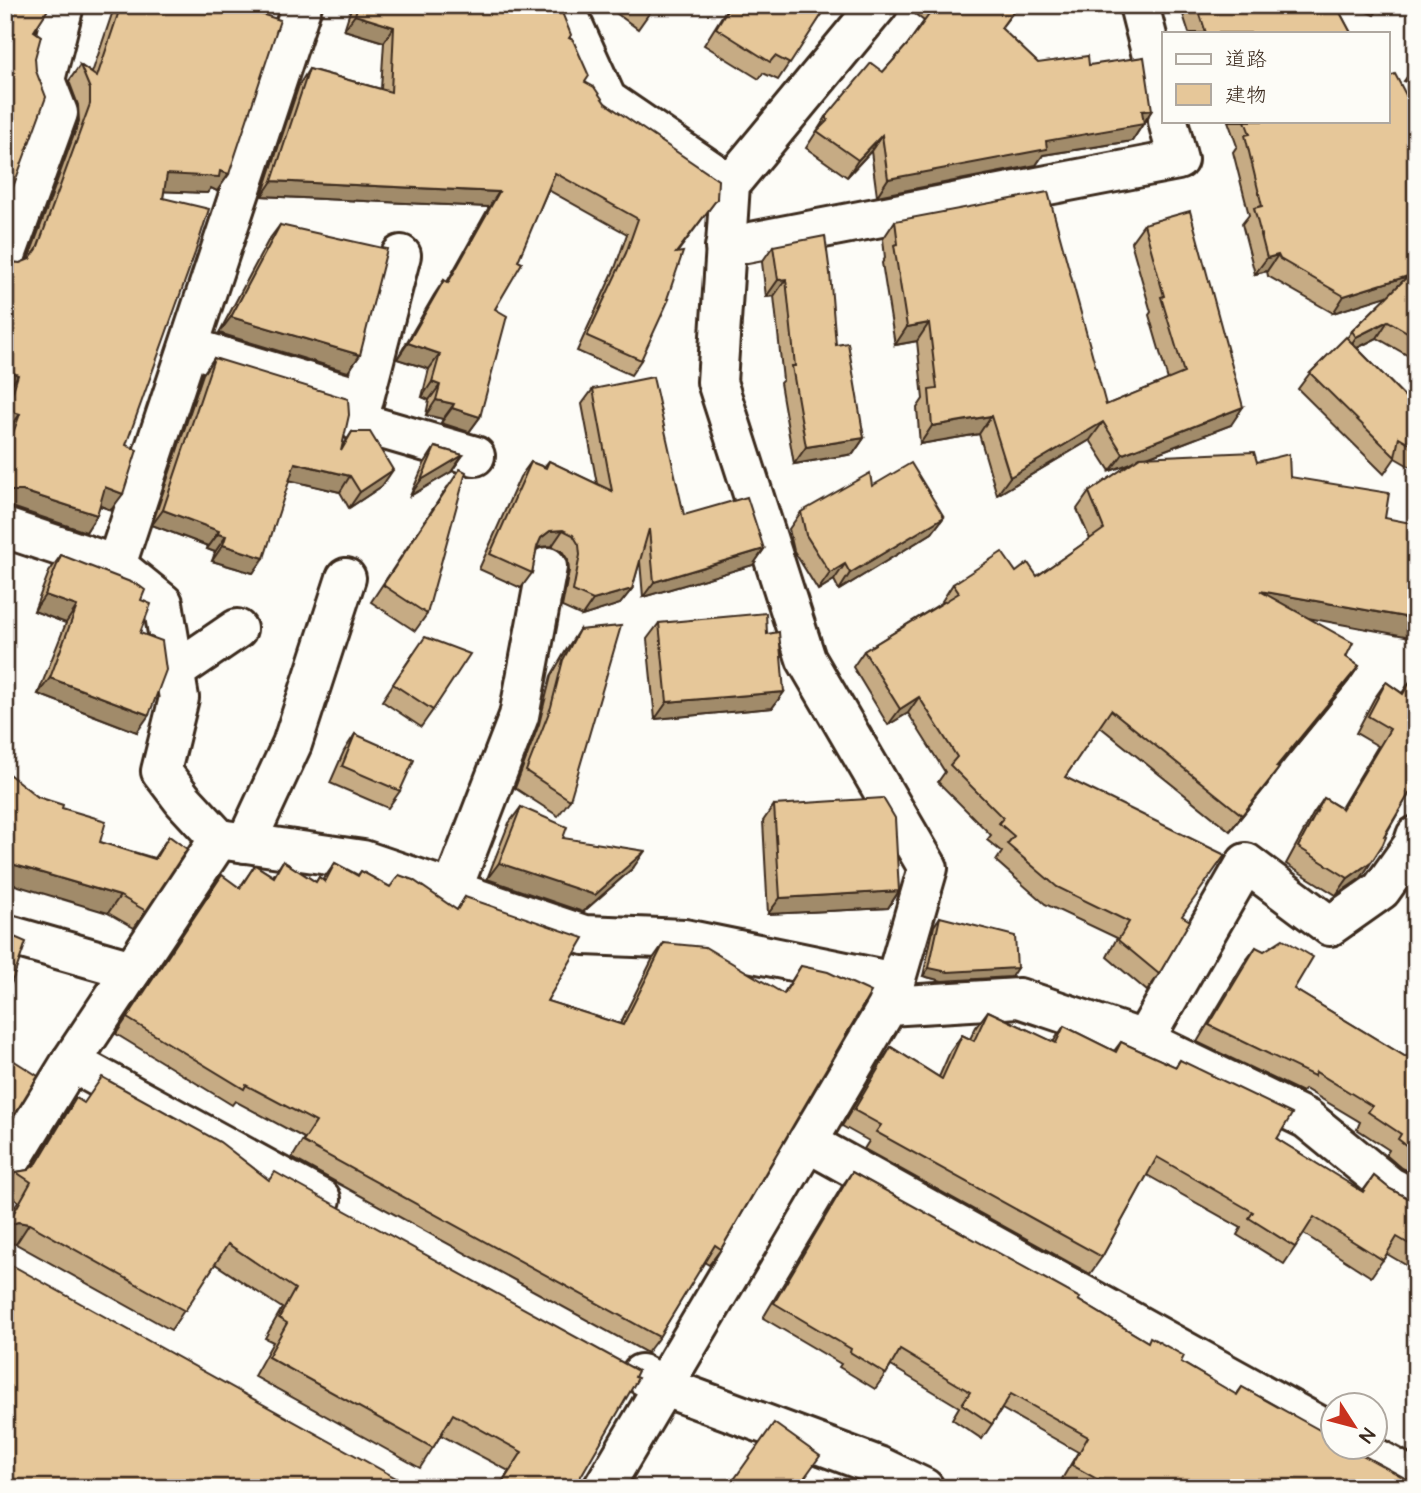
<svg xmlns="http://www.w3.org/2000/svg" width="1421" height="1493" viewBox="0 0 1421 1493" font-family="'Architects Daughter','Klee One',sans-serif">
<style>
.lines{fill:none;stroke-linecap:round;stroke-linejoin:round}
.minor-casing{stroke:#3b2a1e;stroke-width:44}
.minor{stroke:#fdfcf7;stroke-width:38}
.wall{fill:#c6ab84;stroke:#3b2a1e;stroke-width:2}
.shaded-wall{fill:#a18b6b;stroke:#3b2a1e;stroke-width:2}
.building{fill:#e6c799;stroke:#3b2a1e;stroke-width:2}
</style>
<rect width="100%" height="100%" fill="#fdfcf7"/>
<filter id="ink" filterUnits="userSpaceOnUse"><feTurbulence type="fractalNoise" baseFrequency=".0143" numOctaves="2"/><feDisplacementMap in="SourceGraphic" scale="14" xChannelSelector="R" yChannelSelector="G"/><feConvolveMatrix kernelMatrix="1 2 1 2 8 2 1 2 1" color-interpolation-filters="sRGB"/></filter>
<g filter="url(#ink)">
<g class="lines">
<g class="minor-casing">
<g id="minor">
<polyline points="564,5 607,100 730,184"/>
<polyline points="1139,5 1164,103"/>
<polyline points="725,247 1178,160 1168,121"/>
<polyline points="401,255 358,422 475,456"/>
<polyline points="5,258 58,113 45,80 64,5"/>
<polyline points="189,347 363,399"/>
<polyline points="5,528 116,565 163,603 179,698 161,771 183,800 219,839 363,860 584,935 685,939 895,982"/>
<polyline points="116,565 302,5"/>
<polyline points="174,672 237,629"/>
<polyline points="246,843 292,744 346,578"/>
<polyline points="452,890 519,716 547,567"/>
<polyline points="5,934 132,970"/>
<polyline points="888,1006 1019,998 1144,1040 1307,1119 1389,1186 1416,1200"/>
<polyline points="1144,1040 1246,863 1330,926 1381,890 1413,845 1416,836"/>
<polyline points="71,1062 321,1199"/>
<polyline points="807,1142 1334,1434"/>
<polyline points="5,1170 71,1062 219,839"/>
<polyline points="641,1374 662,1386 878,1466 924,1488"/>
<polyline points="1357,1448 1416,1480"/>
<polyline points="603,1488 888,1006 928,868 806,659 717,382 730,184 878,5"/>
</g>
</g>
<use href="#minor" class="minor"/>
</g>
<g class="wall">
<polygon points="115,5 233,5 229,174 217,191 211,188 207,193 164,191 126,445 111,510 100,506 86,532 12,507 5,507 5,438 8,430 5,429 5,396 7,391 8,262 20,263 28,260 79,121 78,105 69,81 80,65 92,73"/>
<polygon points="352,5 559,5 585,82 605,103 717,199 677,253 641,360 631,375 577,351 615,268 627,234 548,190 495,309 480,417 469,432 441,423 443,419 426,415 429,400 422,397 429,369 397,359 434,295 444,280 447,282 489,207 262,196 299,85 309,69 381,89 384,42 344,30"/>
<polygon points="605,5 655,5 638,29"/>
<polygon points="729,5 828,5 778,80 763,73 759,79 704,45"/>
<polygon points="907,5 1019,5 1001,28 1038,63 1089,65 1152,110 1132,141 1043,155 1036,165 877,196 871,151 847,177 806,148 826,117 883,72 907,45 924,21 906,7"/>
<polygon points="1180,5 1336,5 1351,33 1189,33"/>
<polygon points="1351,5 1385,5 1381,12 1378,10 1374,15"/>
<polygon points="1414,117 1416,120 1416,359 1414,359 1377,338 1357,348 1416,408 1416,470 1395,458 1384,474 1298,389 1310,373 1347,338 1352,331 1389,295 1333,313 1268,276 1267,271 1255,274 1242,224 1249,215 1233,152 1237,146 1228,121 1388,121"/>
<polygon points="895,221 1106,405 1168,380 1149,315 1151,312 1131,242 1144,224 1231,425 1147,457 1257,462 1290,477 1309,618 1346,657 1359,666 1348,682 1278,768 1267,785 1230,831 1099,726 1065,777 1182,916 1159,974 1147,991 1107,957 1117,938 1045,904 996,861 1002,852 987,840 991,835 938,782 945,772 908,713 888,725 853,667 864,651 943,602 942,601 953,584 1016,572 1037,576 1090,539 1077,509 1089,492 1132,463 1110,471 1090,440 997,495 979,434 920,444 917,408 923,399 917,341 895,345 882,263 885,258 883,239"/>
<polygon points="280,225 360,355 348,372 219,333 268,241"/>
<polygon points="773,246 836,345 864,438 853,454 794,464 780,383 783,380 774,296 766,297 762,262"/>
<polygon points="214,358 342,447 352,432 382,486 349,508 340,492 289,480 253,573 212,561 215,552 207,549 208,546 152,525 203,374"/>
<polygon points="593,389 684,515 764,549 753,565 643,597 640,561 632,589 620,604 582,616 562,607 569,571 568,560 562,551 552,546 539,547 536,549 532,573 521,588 479,569 520,477 531,462 544,467 549,461 597,484 582,404"/>
<polygon points="435,447 463,455 451,472 410,496 424,464"/>
<polygon points="448,486 427,614 415,631 371,602"/>
<polygon points="872,486 944,517 932,533 839,590 834,580 818,590 794,551 789,529 801,512"/>
<polygon points="61,555 141,600 137,732 38,694 66,623 34,611 49,572"/>
<polygon points="659,623 767,634 784,692 772,708 655,719 647,639"/>
<polygon points="579,630 570,800 558,816 515,788 539,724 551,676 568,647"/>
<polygon points="413,654 433,710 421,727 382,701"/>
<polygon points="1413,677 1416,679 1416,787 1414,785 1361,878 1336,895 1286,864 1313,814 1324,798 1341,808 1378,746 1356,733 1374,699 1386,682 1402,693"/>
<polygon points="355,734 400,791 388,808 330,783 344,751"/>
<polygon points="38,797 62,808 100,842 154,858 169,836 146,911 134,928 108,913"/>
<polygon points="774,805 899,891 888,908 768,914 763,821"/>
<polygon points="521,807 563,838 633,868 583,912 487,879 509,823"/>
<polygon points="283,861 316,882 319,877 323,880 335,863 358,875 361,871 390,887 457,910 465,897 547,1001 620,1024 652,960 664,943 783,994 801,966 721,1249 709,1265 704,1262 659,1337 647,1353 292,1158 304,1138 235,1101 232,1105 116,1034 211,891 240,887 255,865 273,876"/>
<polygon points="940,917 1011,977 942,981 923,976 934,926"/>
<polygon points="1256,947 1294,989 1406,1057 1416,1046 1416,1175 1401,1168 1386,1155 1389,1150 1357,1129 1360,1122 1305,1089 1302,1092 1197,1042 1244,963"/>
<polygon points="988,1011 1053,1042 1064,1026 1114,1051 1121,1042 1175,1067 1180,1060 1277,1139 1362,1192 1374,1176 1390,1189 1416,1202 1416,1271 1387,1254 1371,1277 1304,1234 1284,1264 1237,1235 1241,1228 1147,1175 1102,1257 1090,1274 864,1149 869,1141 842,1126 879,1064 891,1047 939,1077 950,1052 962,1035 970,1039 976,1027"/>
<polygon points="76,1098 574,1488 498,1488 509,1471 441,1435 420,1468 254,1376 273,1342 265,1338 282,1308 215,1264 171,1330 16,1244 5,1242 5,1223 18,1201 5,1193 5,1187 16,1172 28,1170 33,1166 63,1117"/>
<polygon points="852,1172 1078,1300 1236,1395 1242,1387 1357,1452 1416,1488 1076,1488 1062,1479 1078,1452 1002,1409 982,1439 952,1419 959,1407 891,1366 875,1389 839,1367 841,1364 763,1318 842,1186"/>
</g>
<g class="shaded-wall">
<polygon points="355,15 394,27 384,42 344,30"/>
<polygon points="1416,65 1416,86 1404,81"/>
<polygon points="1152,110 1132,141 1043,155 1036,165 877,196 888,179 1046,141 1142,111"/>
<polygon points="882,135 871,151 847,177 858,160"/>
<polygon points="220,171 229,174 217,191 211,188 207,193 155,191 167,174"/>
<polygon points="272,181 499,192 489,207 262,196"/>
<polygon points="1278,255 1267,271 1255,274 1267,258"/>
<polygon points="1408,276 1397,293 1333,313 1344,296"/>
<polygon points="786,279 774,296 766,297 778,280"/>
<polygon points="231,317 360,355 348,372 219,333"/>
<polygon points="1388,321 1377,338 1345,354 1356,337"/>
<polygon points="929,323 917,341 895,345 907,327"/>
<polygon points="408,343 440,354 429,369 397,359"/>
<polygon points="5,369 18,375 7,391 5,391"/>
<polygon points="432,382 440,385 429,400 422,397"/>
<polygon points="436,400 454,404 443,419 426,415"/>
<polygon points="1243,407 1231,425 1110,471 1123,454"/>
<polygon points="452,408 480,417 469,432 441,423"/>
<polygon points="7,410 20,414 8,430 5,429 5,412"/>
<polygon points="991,416 979,434 920,444 932,426"/>
<polygon points="1103,422 1090,440 997,495 1010,477"/>
<polygon points="864,438 853,454 794,464 806,447"/>
<polygon points="463,455 451,472 410,496 421,480"/>
<polygon points="295,463 350,476 340,492 284,479"/>
<polygon points="393,470 382,486 349,508 360,492"/>
<polygon points="105,487 123,494 111,510 93,503"/>
<polygon points="5,489 23,491 97,515 86,532 12,507 5,507"/>
<polygon points="163,510 219,531 208,546 152,525"/>
<polygon points="944,517 932,533 839,590 850,573"/>
<polygon points="563,530 552,546 539,547 530,553 541,538 550,531"/>
<polygon points="218,534 226,536 215,552 207,549"/>
<polygon points="223,545 264,558 253,573 212,561"/>
<polygon points="764,549 753,565 643,597 654,582"/>
<polygon points="845,564 834,580 818,590 830,573"/>
<polygon points="632,589 620,604 582,616 593,600"/>
<polygon points="1260,591 1416,619 1416,638 1249,607"/>
<polygon points="45,595 77,606 66,623 34,611"/>
<polygon points="1359,666 1348,682 1265,783 1276,767"/>
<polygon points="50,678 149,715 137,732 38,694"/>
<polygon points="784,692 772,708 655,719 667,702"/>
<polygon points="919,697 908,713 888,725 900,709"/>
<polygon points="1279,768 1267,785 1230,831 1242,815"/>
<polygon points="645,851 633,868 583,912 487,879 499,863"/>
<polygon points="1372,861 1361,878 1336,895 1348,878"/>
<polygon points="5,862 120,896 108,913 5,882"/>
<polygon points="899,891 888,908 768,914 780,898"/>
<polygon points="929,968 1017,968 1011,977 942,981 923,976"/>
<polygon points="18,1222 29,1224 16,1244 5,1242 5,1227 7,1225"/>
</g>
<g class="building">
<polygon points="5,5 49,5 47,11 34,31 41,36 35,58 36,71 46,97 5,209"/>
<polygon points="121,5 233,5 280,20 229,174 220,171 219,177 167,174 163,198 209,209 195,253 126,445 137,450 123,494 105,487 97,515 23,491 10,491 5,489 5,455 20,414 7,410 18,375 5,369 5,260 8,262 20,263 30,259 37,249 90,104 90,89 80,65 97,77"/>
<polygon points="358,5 559,5 571,35 569,38 573,40 589,76 585,82 594,87 605,103 718,180 717,199 676,253 683,252 667,299 669,299 641,360 587,336 626,253 638,219 555,173 518,261 522,263 495,309 507,316 480,417 452,408 454,404 436,400 440,385 432,382 440,354 408,343 444,280 448,283 499,192 272,181 309,69 391,92 394,27 355,15"/>
<polygon points="640,5 655,5 650,12"/>
<polygon points="730,5 828,5 790,64 775,56 770,62 716,28"/>
<polygon points="936,5 1007,5 1014,10 1001,28 1038,63 1088,56 1089,65 1144,57 1152,110 1142,111 1144,124 1046,141 1047,149 888,179 882,135 858,160 817,131 828,120 826,117 871,63 883,72 907,45"/>
<polygon points="1197,5 1336,5 1351,33 1206,33"/>
<polygon points="1395,74 1416,114 1414,115 1416,120 1416,337 1388,321 1356,337 1352,331 1408,276 1344,296 1280,259 1278,255 1267,258 1254,208 1262,206 1245,135 1250,134 1245,121 1388,121 1388,77"/>
<polygon points="1048,192 1106,405 1184,373 1161,297 1164,296 1144,224 1190,211 1243,407 1123,454 1103,422 1010,477 991,416 932,426 929,390 937,389 929,323 907,327 894,245 898,244 895,221"/>
<polygon points="280,225 387,249 360,355 231,317"/>
<polygon points="825,236 830,273 836,345 848,343 864,438 806,447 792,366 795,366 786,279 778,280 773,246"/>
<polygon points="1346,337 1416,408 1416,447 1399,437 1395,457 1310,373"/>
<polygon points="214,358 348,399 349,415 341,451 352,432 370,432 393,470 360,492 350,476 295,463 264,558 223,545 226,536 218,534 219,531 163,510"/>
<polygon points="653,377 684,515 747,497 764,549 654,582 649,529 632,589 593,600 573,591 580,555 579,545 573,535 563,530 550,531 541,538 537,547 532,573 490,554 531,462 546,468 549,461 612,491 593,389"/>
<polygon points="435,447 463,455 421,480"/>
<polygon points="1254,452 1257,462 1289,454 1290,477 1389,493 1385,518 1416,524 1416,619 1260,591 1353,643 1346,657 1359,666 1276,767 1279,768 1242,815 1111,710 1065,777 1225,855 1182,916 1190,921 1159,974 1118,940 1129,922 1057,887 1007,844 1014,836 999,823 1003,818 950,765 957,757 919,697 900,709 864,651 959,593 953,584 1002,552 1016,572 1028,563 1037,576 1104,529 1089,492 1140,457"/>
<polygon points="911,463 944,517 850,573 845,564 830,573 806,535 801,512 870,473 872,486"/>
<polygon points="460,469 466,472 427,614 383,585"/>
<polygon points="61,555 138,585 145,590 141,600 151,604 140,633 162,641 166,670 149,715 50,678 77,606 45,595"/>
<polygon points="766,613 767,634 779,632 784,692 667,702 659,623"/>
<polygon points="621,626 570,800 526,771 551,707 563,660 579,630"/>
<polygon points="425,637 470,654 433,710 393,684"/>
<polygon points="1413,677 1416,679 1416,782 1384,836 1386,837 1383,844 1372,861 1348,878 1298,847 1324,798 1342,809 1390,729 1368,716 1386,682 1403,694"/>
<polygon points="355,734 414,760 400,791 342,766"/>
<polygon points="5,771 38,797 63,805 62,808 106,821 100,842 155,859 169,836 187,849 146,911 120,896 5,862"/>
<polygon points="883,798 895,818 899,891 780,898 774,805"/>
<polygon points="521,807 567,827 563,838 645,851 595,895 499,863"/>
<polygon points="283,861 316,882 319,877 325,882 335,863 358,876 361,871 390,887 399,875 413,880 457,910 465,897 584,938 547,1001 623,1025 664,943 705,947 784,994 801,966 828,972 871,992 721,1249 715,1245 659,1337 303,1142 316,1122 246,1085 244,1089 127,1018 222,875 240,888 255,865 274,877"/>
<polygon points="940,917 1015,936 1017,968 948,972 929,968"/>
<polygon points="5,933 26,942 5,1001"/>
<polygon points="1283,939 1313,957 1294,989 1406,1057 1416,1046 1416,1153 1398,1139 1401,1134 1368,1112 1372,1106 1316,1072 1314,1076 1209,1025 1256,947 1264,951"/>
<polygon points="988,1011 1056,1043 1064,1026 1116,1052 1121,1042 1176,1067 1180,1060 1292,1114 1277,1139 1363,1192 1374,1176 1390,1189 1416,1202 1416,1248 1397,1237 1383,1260 1314,1217 1295,1247 1249,1218 1253,1212 1157,1157 1102,1257 876,1132 881,1125 854,1110 891,1047 942,1079 962,1035 974,1041"/>
<polygon points="5,1055 38,1076 5,1130"/>
<polygon points="102,1077 220,1142 269,1180 275,1172 282,1176 638,1371 635,1377 638,1378 574,1488 499,1488 522,1452 453,1414 433,1448 268,1357 287,1323 279,1318 295,1289 228,1244 185,1311 29,1224 18,1222 7,1225 31,1182 16,1172 28,1170 37,1163 76,1098 84,1103"/>
<polygon points="852,1172 1080,1298 1078,1300 1148,1342 1150,1337 1184,1356 1181,1362 1237,1395 1242,1387 1334,1438 1334,1447 1353,1447 1357,1452 1416,1484 1416,1488 1113,1488 1072,1465 1088,1437 1011,1394 992,1424 962,1404 970,1392 900,1350 886,1374 850,1352 851,1349 774,1303"/>
<polygon points="5,1260 8,1263 414,1488 5,1488"/>
<polygon points="774,1423 820,1456 797,1488 728,1488"/>
</g>
</g>
<rect width="1421" height="1493" fill="none" stroke="#fdfcf7" stroke-width="28"/>
<rect x="14" y="14" width="1393" height="1465" fill="none" stroke="#3b2a1e" stroke-width="2.5" filter="url(#ink)"/>
<rect x="1162" y="32" width="228" height="91" fill="#fdfcf7" stroke="#afa8a0" stroke-width="2"/>
<rect x="1176" y="54" width="35" height="10" fill="#fdfcf7" stroke="#afa8a0" stroke-width="2"/>
<text x="1225" y="66" font-size="21" fill="#3b2a1e">道路</text>
<rect x="1176" y="84" width="35" height="21" fill="#e6c799" stroke="#afa8a0" stroke-width="2"/>
<text x="1225" y="102" font-size="21" fill="#3b2a1e">建物</text>
<g transform="translate(1354 1426) rotate(126)"><circle r="33" fill="#fdfcf7" stroke="#afa8a0" stroke-width="2"/>
<path d="M0-5L12 26L0 18L-12 26Z" fill="#c8321e"/>
<text y="-10" font-size="19" font-weight="bold" text-anchor="middle" fill="#3b2a1e">N</text>
</g>
</svg>
